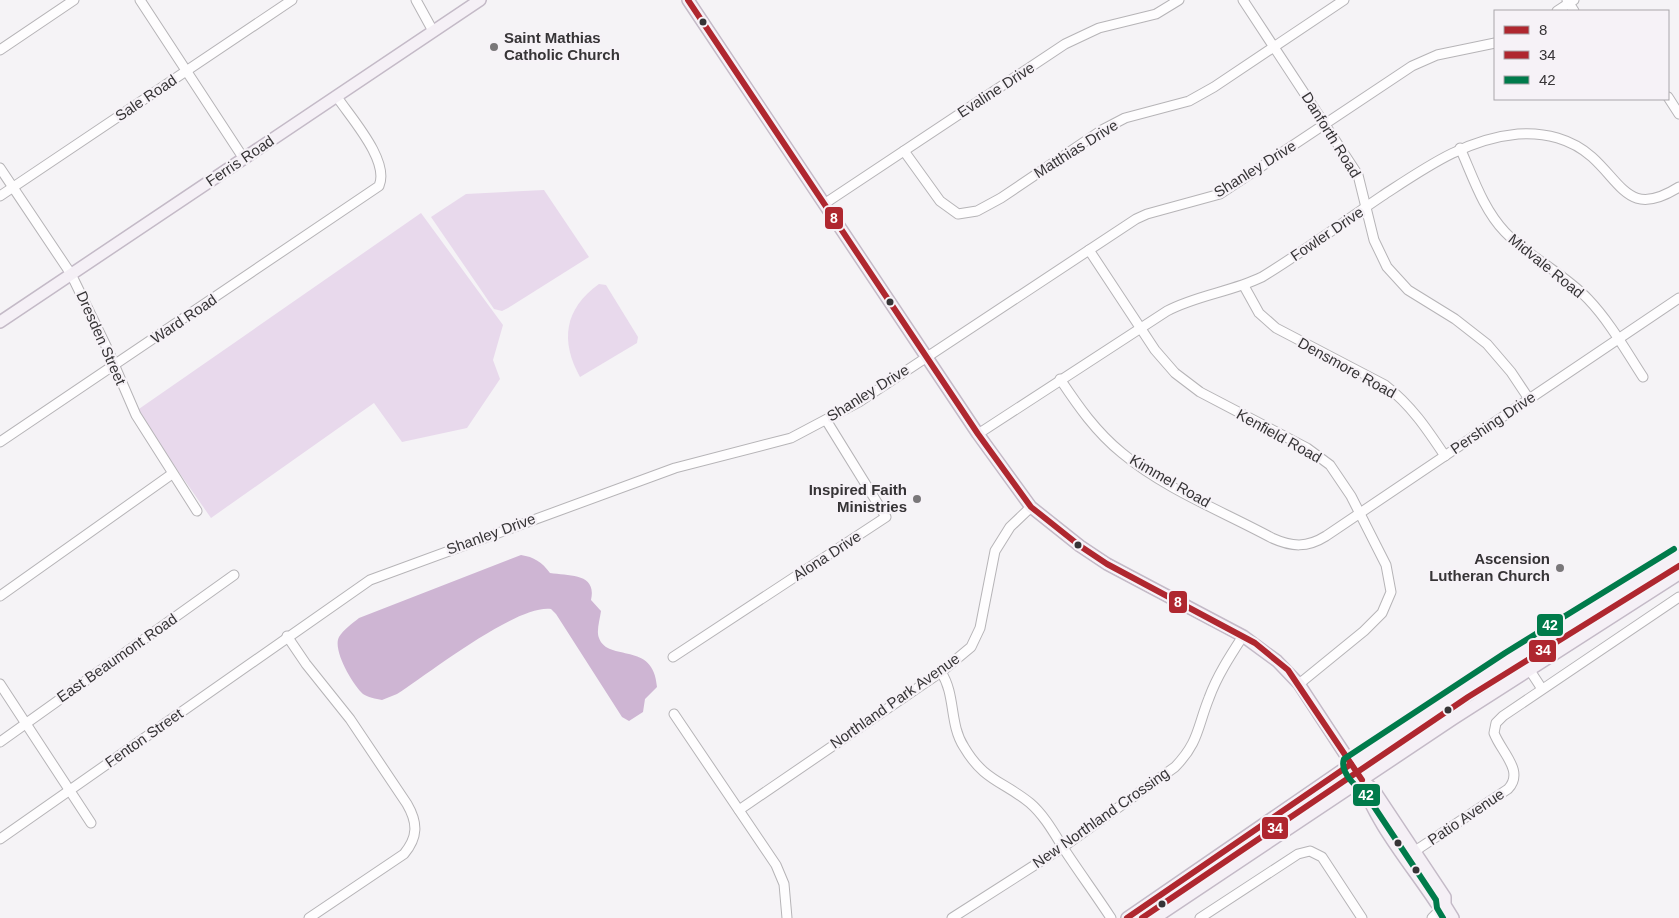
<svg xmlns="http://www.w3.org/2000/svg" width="1679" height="918" viewBox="0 0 1679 918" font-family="Helvetica,sans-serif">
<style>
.green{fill:#e8d9ec}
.water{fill:#ceb5d3}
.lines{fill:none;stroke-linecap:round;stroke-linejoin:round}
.minor-casing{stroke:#b6b4b7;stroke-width:11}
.major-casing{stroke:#c4bac7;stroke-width:14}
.minor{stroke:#fefdfe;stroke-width:9}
.major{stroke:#f5f0f6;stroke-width:11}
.bus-1-casing{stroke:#f6f2f7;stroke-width:10}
.bus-2-casing{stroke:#f6f2f7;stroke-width:10}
.bus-3-casing{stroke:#f6f2f7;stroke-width:10}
.bus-1{stroke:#af272f;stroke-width:6}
.bus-2{stroke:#af272f;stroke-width:6}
.bus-3{stroke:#007b4b;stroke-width:6}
.bus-dot{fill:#363436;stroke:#f6f2f7;stroke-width:2}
.poi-dot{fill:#797779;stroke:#f6f2f7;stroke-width:2}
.labels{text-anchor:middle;stroke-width:4.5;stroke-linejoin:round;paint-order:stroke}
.poi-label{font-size:15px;font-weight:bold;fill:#363436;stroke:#f6f2f7;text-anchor:end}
.street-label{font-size:15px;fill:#363436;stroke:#f6f2f7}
.line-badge{stroke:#f6f2f7;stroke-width:2}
.badge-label{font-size:14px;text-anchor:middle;font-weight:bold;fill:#fff}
</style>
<rect width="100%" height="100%" fill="#f5f3f6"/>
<g class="green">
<polygon points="544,190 589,257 508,308 502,311 494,309 431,217 466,194"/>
<polygon points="421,213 503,325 493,360 500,379 467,428 402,442 374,403 211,518 136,411"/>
<path d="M599,284L606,285L638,337L637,343L580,377C560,341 564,309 599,284Z"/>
</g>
<path class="water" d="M521,555C534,557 542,562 550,573C570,576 597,573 591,600L601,611C600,619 596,631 599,638C608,663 654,640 657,687L645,699L643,712L629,721L622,717L556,614L551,609C517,604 428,674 397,694L382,700C376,699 367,697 363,694C353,685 332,650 339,637C343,630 353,623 359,618Z"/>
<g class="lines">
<g class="minor-casing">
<g id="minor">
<polyline points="140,0 244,159"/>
<polyline points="416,0 433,31"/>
<polyline points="1243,0 1358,175 1374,240 1387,267 1408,290 1455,319 1487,344 1511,372 1529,399"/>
<polyline points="1567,0 1574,11"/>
<polyline points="1557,11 1574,0"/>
<polyline points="0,50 74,0"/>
<polyline points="1668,97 1679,114"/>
<path d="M1460,148C1473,177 1483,209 1505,232C1529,257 1563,273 1588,299C1610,322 1626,351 1643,377"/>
<polyline points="904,151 940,201 958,214 977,211 1001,198 1102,130 1125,118 1189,101 1214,87 1344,0"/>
<polyline points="0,168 71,274 107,348 136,415 197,511"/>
<polyline points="0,196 292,0"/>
<polyline points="824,204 1065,44 1099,28 1156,14 1179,0"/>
<polyline points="1089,250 1155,350 1175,373 1200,392 1307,448 1330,465 1351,496 1386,565 1391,592 1382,613 1364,631 1299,684"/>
<path d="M1244,286L1259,313L1276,328L1385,385C1411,405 1427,429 1445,456"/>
<path d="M1060,379C1078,406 1096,432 1122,453C1165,489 1222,511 1272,538C1292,547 1307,548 1326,536L1679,298"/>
<path d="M978,434L1167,311C1197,295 1231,292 1262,277C1303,252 1342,223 1382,196C1425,168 1465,139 1518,134C1545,132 1572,139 1592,157C1623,185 1630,218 1679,187"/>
<path d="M0,442L379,186C390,161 351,118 337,97"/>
<polyline points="0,596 172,474"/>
<path d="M287,636L306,664L350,719L407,804C418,823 418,837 404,854L309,918"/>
<polyline points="673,657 886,517 826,420"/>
<polyline points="1529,669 1542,689"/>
<path d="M941,672C956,695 949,724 964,747C984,781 1003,781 1030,803C1044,815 1054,833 1064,849C1079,872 1096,895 1111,918"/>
<polyline points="0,684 91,823"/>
<polyline points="674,714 776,865 784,884 787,918"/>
<polyline points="0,742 234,575"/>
<polyline points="739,810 941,672 971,647 980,628 995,551 1010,527 1031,507"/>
<polyline points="0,839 370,580 675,468 791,438 859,402 1136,219 1147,214 1220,194 1412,66 1437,55 1495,43"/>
<path d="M1415,851L1508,789C1525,771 1501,752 1494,733L1496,723L1503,716L1679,597"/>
<path d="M952,918L1063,847L1175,767C1199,742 1197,728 1209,698C1217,676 1230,656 1243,636"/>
<polyline points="1200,918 1298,854 1310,851 1322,857 1362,918"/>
<polyline points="1432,918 1445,905"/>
</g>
</g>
<g class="major-casing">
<g id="major">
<polyline points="688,0 978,434 1031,507 1080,546 1107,564 1243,636 1277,661 1299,684 1362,780 1374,790 1445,897 1445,905 1453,918"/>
<polyline points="0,322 480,0"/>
<polyline points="1535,657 1573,627"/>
<path d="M1362,780C1371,818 1414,869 1436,903L1445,905"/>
<polyline points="1127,918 1351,764 1463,690 1679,556"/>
<polyline points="1155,918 1453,719 1679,574"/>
</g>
</g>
<use href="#minor" class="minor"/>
<use href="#major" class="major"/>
<g class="bus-1-casing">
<g id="bus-1">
<polyline points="688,0 978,434 1031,507 1080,546 1107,564 1255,643 1288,670 1362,780"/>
<polyline points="1127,918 1351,764"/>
</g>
</g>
<g class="bus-2-casing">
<polyline id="bus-2" points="1142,918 1468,697 1679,566"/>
</g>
<g class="bus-3-casing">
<path id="bus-3" d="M1443,918L1437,908L1436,900L1367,796C1358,788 1339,773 1344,759L1505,653L1674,549"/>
</g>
<use href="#bus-1" class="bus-1"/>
<use href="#bus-2" class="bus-2"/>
<use href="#bus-3" class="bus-3"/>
</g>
<g class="bus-dot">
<circle cx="703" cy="22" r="4.5"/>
<circle cx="890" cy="302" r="4.5"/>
<circle cx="1078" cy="545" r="4.5"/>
<circle cx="1448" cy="710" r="4.5"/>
<circle cx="1398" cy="843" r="4.5"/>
<circle cx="1416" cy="870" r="4.5"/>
<circle cx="1162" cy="904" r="4.5"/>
</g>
<g class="poi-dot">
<circle cx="494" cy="47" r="5"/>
<circle cx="917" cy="499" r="5"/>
<circle cx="1560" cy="568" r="5"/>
</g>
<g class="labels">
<g class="poi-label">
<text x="504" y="43" text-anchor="start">Saint Mathias<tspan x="504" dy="17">Catholic Church</tspan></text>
<text x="907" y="495">Inspired Faith<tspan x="907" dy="17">Ministries</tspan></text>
<text x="1550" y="564">Ascension<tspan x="1550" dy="17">Lutheran Church</tspan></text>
</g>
<g class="street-label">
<text transform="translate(996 90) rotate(-33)" y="5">Evaline Drive</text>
<text transform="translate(146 98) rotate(-34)" y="5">Sale Road</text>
<text transform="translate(1331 135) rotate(58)" y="5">Danforth Road</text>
<text transform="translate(1076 149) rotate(-32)" y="5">Matthias Drive</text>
<text transform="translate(240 161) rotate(-34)" y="5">Ferris Road</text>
<text transform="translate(1255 169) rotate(-32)" y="5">Shanley Drive</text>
<text transform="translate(1327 234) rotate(-34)" y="5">Fowler Drive</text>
<text transform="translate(1546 266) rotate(39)" y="5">Midvale Road</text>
<text transform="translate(184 319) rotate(-34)" y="5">Ward Road</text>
<text transform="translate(101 338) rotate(66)" y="5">Dresden Street</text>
<text transform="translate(1347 368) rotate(29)" y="5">Densmore Road</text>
<text transform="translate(868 393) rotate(-32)" y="5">Shanley Drive</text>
<text transform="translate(1493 423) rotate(-34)" y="5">Pershing Drive</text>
<text transform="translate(1279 436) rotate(29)" y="5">Kenfield Road</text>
<text transform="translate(1170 481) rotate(30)" y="5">Kimmel Road</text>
<text transform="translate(491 534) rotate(-20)" y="5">Shanley Drive</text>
<text transform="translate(827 556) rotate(-33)" y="5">Alona Drive</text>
<text transform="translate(117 658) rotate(-35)" y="5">East Beaumont Road</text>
<text transform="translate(895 701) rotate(-35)" y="5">Northland Park Avenue</text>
<text transform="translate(144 738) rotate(-35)" y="5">Fenton Street</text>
<text transform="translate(1466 817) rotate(-34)" y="5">Patio Avenue</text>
<text transform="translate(1101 818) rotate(-35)" y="5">New Northland Crossing</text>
</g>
</g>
<g class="line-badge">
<rect x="824" y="206" width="20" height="24" rx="5" fill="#af272f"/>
<rect x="1168" y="590" width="20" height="24" rx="5" fill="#af272f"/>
<rect x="1536" y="613" width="28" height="24" rx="5" fill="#007b4b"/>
<rect x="1528" y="639" width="29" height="24" rx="5" fill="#af272f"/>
<rect x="1352" y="783" width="29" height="24" rx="5" fill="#007b4b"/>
<rect x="1261" y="816" width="28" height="24" rx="5" fill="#af272f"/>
</g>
<g class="badge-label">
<text x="834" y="223">8</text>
<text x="1178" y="607">8</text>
<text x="1550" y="630">42</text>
<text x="1543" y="655">34</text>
<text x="1366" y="800">42</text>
<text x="1275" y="833">34</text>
</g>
<rect x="1494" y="10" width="175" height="90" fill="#f6f2f7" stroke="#a9a6aa"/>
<rect x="1504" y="26" width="25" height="8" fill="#af272f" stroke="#a9a6aa"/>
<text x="1539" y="35" font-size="15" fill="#363436">8</text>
<rect x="1504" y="51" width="25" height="8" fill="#af272f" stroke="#a9a6aa"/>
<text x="1539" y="60" font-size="15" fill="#363436">34</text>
<rect x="1504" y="76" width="25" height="8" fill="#007b4b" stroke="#a9a6aa"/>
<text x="1539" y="85" font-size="15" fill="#363436">42</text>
</svg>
